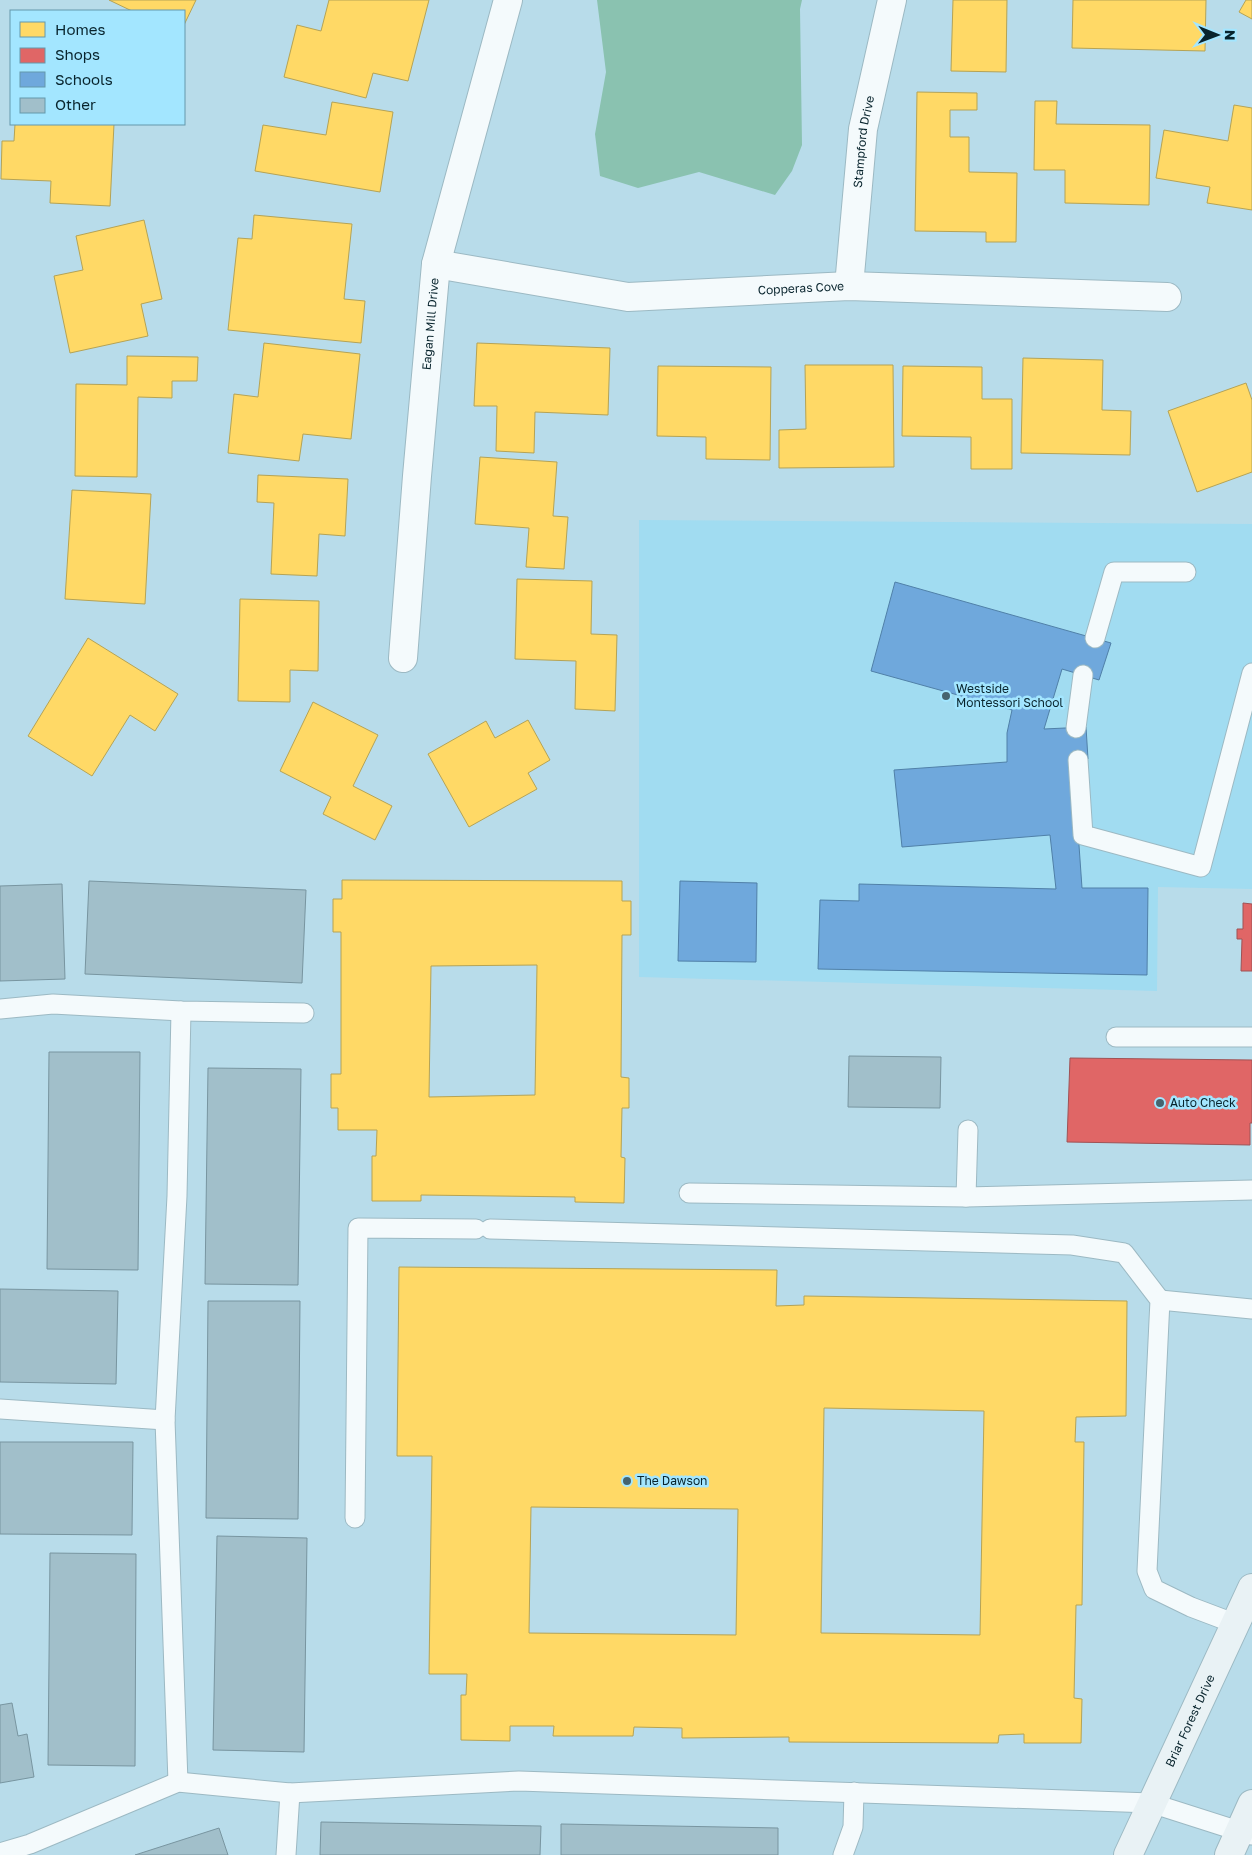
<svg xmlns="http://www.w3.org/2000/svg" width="1252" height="1855" viewBox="0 0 1252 1855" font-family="'Golos Text',sans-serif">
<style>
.built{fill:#a1dcf1}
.water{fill:#8ac2b0}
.homes{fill:#ffd966;stroke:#b5a355;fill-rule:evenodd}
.shops{fill:#e06666;stroke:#9f5255}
.schools{fill:#6fa8dc;stroke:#5080a8}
.building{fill:#a1bfca;stroke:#7895a0}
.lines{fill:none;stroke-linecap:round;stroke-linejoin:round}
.lane-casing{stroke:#9cb9c3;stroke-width:21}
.street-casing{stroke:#9cb9c3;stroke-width:30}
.secondary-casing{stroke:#9cb9c3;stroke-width:30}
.lane{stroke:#f4fafc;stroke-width:19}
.street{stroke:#f4fafc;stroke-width:28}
.secondary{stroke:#e9f2f5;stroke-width:28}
.poi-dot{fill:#46646f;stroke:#a3e6ff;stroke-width:2}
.labels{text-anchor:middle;stroke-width:5;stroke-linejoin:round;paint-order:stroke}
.street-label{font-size:12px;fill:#08242d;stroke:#a3e6ff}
.poi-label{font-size:12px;fill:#08242d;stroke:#a3e6ff;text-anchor:start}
</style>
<rect width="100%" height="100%" fill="#b8dcea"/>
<polygon class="built" points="639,520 1252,524 1252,889 1158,887 1157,991 639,977"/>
<polygon class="water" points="597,0 802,0 800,9 802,145 792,171 775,195 699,172 638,188 600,176 595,134 606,72"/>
<g class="homes">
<polygon points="109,0 196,0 184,25 184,11 132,11"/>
<polygon points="329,0 429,0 408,81 373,73 366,98 284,77 297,25 321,31"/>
<polygon points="953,0 1007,0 1006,72 951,71"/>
<polygon points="1073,0 1206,0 1205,51 1072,48"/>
<polygon points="1246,0 1252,0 1252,19 1239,12"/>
<polygon points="917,92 977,93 977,110 950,110 950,137 969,137 969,172 1017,173 1016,242 986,242 986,232 915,231"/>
<polygon points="1035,101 1057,101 1056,124 1150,125 1149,205 1065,203 1065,170 1034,170"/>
<polygon points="332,102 393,112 380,192 255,171 263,125 326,135"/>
<polygon points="1234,105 1252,108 1252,210 1207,203 1210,187 1156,178 1164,130 1228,141"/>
<polygon points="15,124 114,124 110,206 50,203 51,181 1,179 2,141 14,141"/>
<polygon points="254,215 352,224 344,299 365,301 361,343 228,330 238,238 252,239"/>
<polygon points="144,220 162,299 141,304 148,336 70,353 54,276 83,270 76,236"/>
<polygon points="264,343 360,354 351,439 303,434 299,461 228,453 234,394 258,397"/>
<polygon points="477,343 610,348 608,415 535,412 534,453 496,451 497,406 474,406"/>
<polygon points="127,356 198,357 197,381 172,381 172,398 138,397 137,477 75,476 76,384 127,385"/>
<polygon points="1023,358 1103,360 1102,410 1131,411 1130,455 1021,453"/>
<polygon points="805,365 893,365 894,467 779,468 779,430 806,429"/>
<polygon points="658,366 771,367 770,460 706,459 706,437 657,436"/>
<polygon points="903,366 982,367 982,399 1012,399 1012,469 971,469 971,437 902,436"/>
<polygon points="1246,383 1252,400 1252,472 1197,492 1168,411"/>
<polygon points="480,457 557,462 553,516 568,517 564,569 526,567 529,528 475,524"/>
<polygon points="258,475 348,479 345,536 319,534 317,576 271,574 274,503 257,502"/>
<polygon points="72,490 151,494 145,604 65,599"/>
<polygon points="517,579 592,581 591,634 617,635 615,711 575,709 576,661 515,659"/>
<polygon points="240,599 319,601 318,671 290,670 290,702 238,701"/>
<polygon points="88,638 178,694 155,731 130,715 92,776 28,736"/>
<polygon points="313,702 378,735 353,786 392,806 375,840 323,814 331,797 280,771"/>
<polygon points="528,720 550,760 528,773 537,789 469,827 428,754 486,721 495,738"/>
<path d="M342,880L622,881V901H631V935H622L621,1077L629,1078V1108H622L621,1157L625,1158L624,1203L575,1202V1197L421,1195V1201H372V1156H376L377,1130H338V1108H331V1074H341V932H333V899H342ZM537,965L535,1095L429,1097L431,966Z"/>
<path d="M399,1267L777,1270L776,1306L804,1305V1296L1127,1301L1126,1416L1076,1417L1075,1442H1084L1082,1605H1076L1074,1698L1082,1699L1081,1743H1024V1734L999,1735L998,1743L789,1742V1737L682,1738V1728L634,1727L633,1736H553L554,1726H510V1741L461,1740V1695H466L467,1674H429L432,1456H397ZM824,1408L984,1411L980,1635L821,1633ZM531,1507L738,1509L736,1635L529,1633Z"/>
</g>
<g class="shops">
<polygon points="1243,903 1252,904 1252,971 1241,971 1242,939 1237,939 1237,929 1243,929"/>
<polygon points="1070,1058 1252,1060 1252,1123 1250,1123 1250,1145 1067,1142"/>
</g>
<g class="schools">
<polygon points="895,582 1111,643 1099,680 1062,669 1044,729 1086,727 1088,759 1073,760 1082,888 1148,888 1147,975 818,969 820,900 859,901 859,884 1056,889 1050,835 902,847 894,770 1007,762 1007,733 1012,710 871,671"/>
<polygon points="680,881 757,883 756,962 678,961"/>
</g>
<g class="building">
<polygon points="89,881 306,890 302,983 85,974"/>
<polygon points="62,884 65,979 0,981 0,886"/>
<polygon points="49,1052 140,1052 138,1270 47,1269"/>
<polygon points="849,1056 941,1057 940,1108 848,1107"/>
<polygon points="208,1068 301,1069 298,1285 205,1284"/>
<polygon points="0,1289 118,1291 116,1384 0,1382"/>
<polygon points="208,1301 300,1301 298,1519 206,1518"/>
<polygon points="0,1442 133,1442 132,1535 0,1534"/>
<polygon points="217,1536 307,1538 304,1752 213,1750"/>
<polygon points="50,1553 136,1554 135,1766 48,1765"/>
<polygon points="12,1703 18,1736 27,1734 34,1777 0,1783 0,1705"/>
<polygon points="321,1822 541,1826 540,1855 320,1855"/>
<polygon points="561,1824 778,1828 778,1855 561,1855"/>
<polygon points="219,1828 228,1855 135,1855"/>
</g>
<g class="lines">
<g class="lane-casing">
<g id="lane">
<polyline points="1095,638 1114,572 1186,572"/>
<polyline points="1076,728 1083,675"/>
<polyline points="1078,760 1083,835 1201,867 1252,673"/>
<polyline points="0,1009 53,1004 181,1011 304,1013"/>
<polyline points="1116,1037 1252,1037"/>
<polyline points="689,1193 966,1197 1252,1190"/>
<polyline points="966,1197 968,1130"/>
<polyline points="490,1229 1072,1245 1124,1253 1160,1300 1147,1571 1154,1589 1191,1607 1236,1624"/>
<polyline points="1160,1300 1252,1309"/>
<polyline points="0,1409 165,1420"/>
<polyline points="355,1518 358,1228 476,1229"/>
<polyline points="178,1782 165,1420 177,1196 181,1011"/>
<polyline points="0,1853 30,1844 178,1782 290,1793 519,1781 1151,1803 1251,1835"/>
<polyline points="286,1855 290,1793"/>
<polyline points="843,1855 853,1827 854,1792"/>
</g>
</g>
<g class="street-casing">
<g id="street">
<path id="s1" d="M436,264L628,297L849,286L1167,297"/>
<path id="s2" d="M849,286L863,129L892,0"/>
<path id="s3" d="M403,658L417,476L436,264L508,0"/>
</g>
</g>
<g class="secondary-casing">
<g id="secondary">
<path id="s4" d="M1128,1855L1252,1588"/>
<polyline points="1229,1855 1252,1804"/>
</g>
</g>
<use href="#lane" class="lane"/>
<use href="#street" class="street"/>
<use href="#secondary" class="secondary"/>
</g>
<g class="poi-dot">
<circle cx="946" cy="696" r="5"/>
<circle cx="1160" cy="1103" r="5"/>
<circle cx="627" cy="1481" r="5"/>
</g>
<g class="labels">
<g class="street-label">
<text dy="4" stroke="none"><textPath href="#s2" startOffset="145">Stampford Drive</textPath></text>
<text dy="4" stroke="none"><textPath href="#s1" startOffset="368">Copperas Cove</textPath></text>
<text dy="4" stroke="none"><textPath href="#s3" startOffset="335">Eagan Mill Drive</textPath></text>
<text dy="4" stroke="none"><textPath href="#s4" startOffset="148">Briar Forest Drive</textPath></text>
</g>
<g class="poi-label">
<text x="956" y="693">Westside<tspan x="956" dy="14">Montessori School</tspan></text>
<text x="1170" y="1107">Auto Check</text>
<text x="637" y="1485">The Dawson</text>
</g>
</g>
<rect x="10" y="10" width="175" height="115" fill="#a3e6ff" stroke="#6598ab"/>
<rect x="20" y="22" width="25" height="15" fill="#ffd966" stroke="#6598ab"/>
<text x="55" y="35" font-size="15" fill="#08242d">Homes</text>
<rect x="20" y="48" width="25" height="15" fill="#e06666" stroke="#6598ab"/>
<text x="55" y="60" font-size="15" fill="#08242d">Shops</text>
<rect x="20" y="72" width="25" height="15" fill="#6fa8dc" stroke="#6598ab"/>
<text x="55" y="85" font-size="15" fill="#08242d">Schools</text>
<rect x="20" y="98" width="25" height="15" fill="#a1bfca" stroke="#6598ab"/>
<text x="55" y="110" font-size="15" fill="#08242d">Other</text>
<g transform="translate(1217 35) rotate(91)" stroke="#a3e6ff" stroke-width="4" paint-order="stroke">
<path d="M0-4L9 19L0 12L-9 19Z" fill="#08242d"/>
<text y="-8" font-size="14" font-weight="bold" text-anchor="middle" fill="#08242d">N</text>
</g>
</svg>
